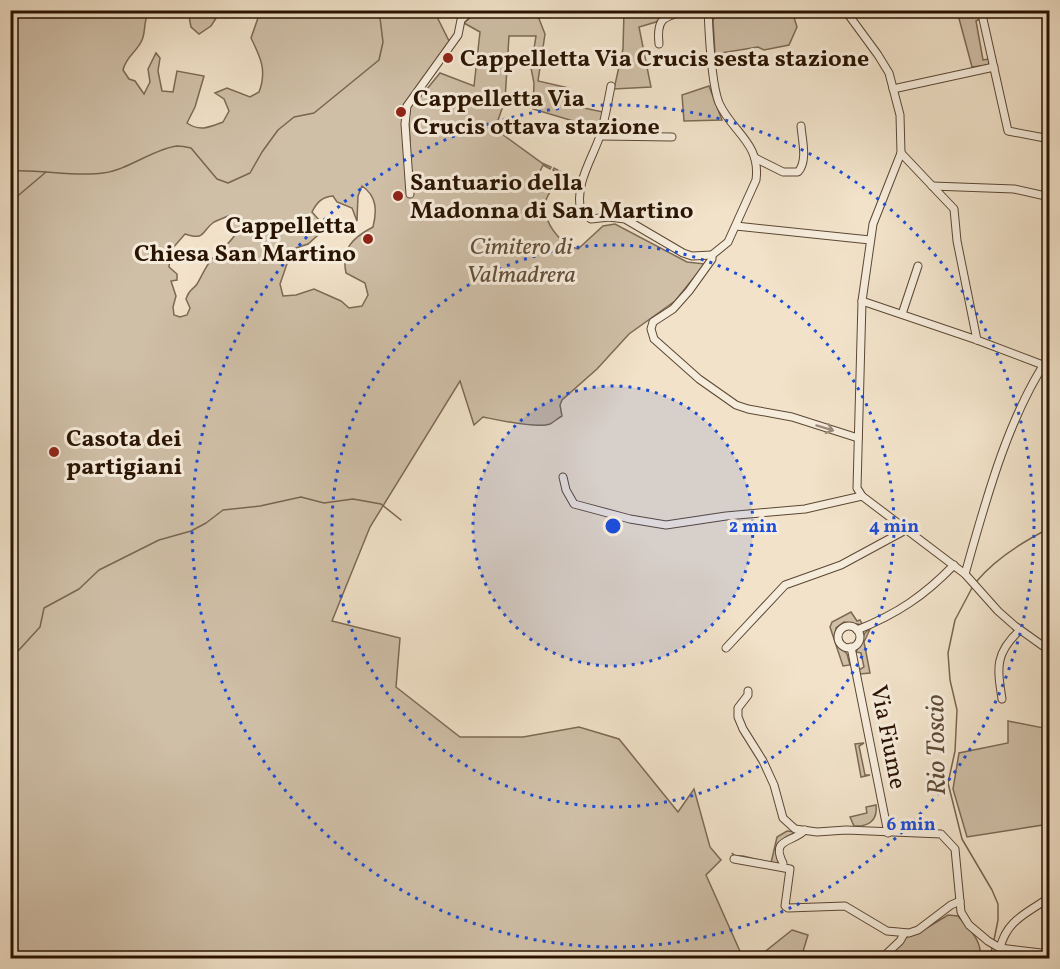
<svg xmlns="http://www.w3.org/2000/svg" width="1060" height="969" viewBox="0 0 1060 969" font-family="Vollkorn,serif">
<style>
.green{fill:#cfbfa7;stroke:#7c6954;stroke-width:1.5;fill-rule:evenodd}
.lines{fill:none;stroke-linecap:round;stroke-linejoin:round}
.stream{stroke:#786550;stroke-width:1.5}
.minor-casing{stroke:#5b4733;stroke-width:9}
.minor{stroke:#f6ecdc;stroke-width:7}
.oneway{stroke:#9a8a79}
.ring{fill:none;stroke:#1d4ed8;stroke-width:3;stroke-dasharray:3 6}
.poi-dot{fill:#8f2418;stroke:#f6ecdc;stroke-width:2}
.labels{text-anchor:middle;stroke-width:6;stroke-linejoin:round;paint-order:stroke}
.poi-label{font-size:24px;font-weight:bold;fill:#291301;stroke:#f6ecdc;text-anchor:start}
.park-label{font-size:24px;font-style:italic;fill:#634f3b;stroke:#f6ecdc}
.street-label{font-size:24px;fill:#291301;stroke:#f6ecdc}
.water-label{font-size:26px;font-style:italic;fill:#5e4a36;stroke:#f6ecdc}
.centre{fill:#1d4ed8;stroke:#f6ecdc;stroke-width:3}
.ring-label{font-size:18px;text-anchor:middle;font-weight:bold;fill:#1d4ed8;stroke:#f6ecdc;stroke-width:6;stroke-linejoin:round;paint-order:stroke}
</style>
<rect width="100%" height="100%" fill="#f1e2c9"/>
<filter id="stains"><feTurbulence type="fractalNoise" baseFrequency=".00333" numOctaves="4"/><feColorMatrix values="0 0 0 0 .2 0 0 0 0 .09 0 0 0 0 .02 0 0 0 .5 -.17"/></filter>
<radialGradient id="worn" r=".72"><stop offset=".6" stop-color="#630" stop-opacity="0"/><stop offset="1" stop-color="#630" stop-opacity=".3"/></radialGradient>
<g class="green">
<path d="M10,11H149C143,22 146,31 142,40C137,52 126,56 123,70L129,79L135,81L144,94L150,82L148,69L156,53L160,58L158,71L162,91L173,92L177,71L204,76L195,107L187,123C200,132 210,127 223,122L229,111L224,99L215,93L227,88L250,97L259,92C267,71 261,58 251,38L259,15L265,11H434L450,43L405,107C400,119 402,129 408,141H410C409,122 405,113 416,95L418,100L440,73L474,86L480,32L464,23L478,11H536L545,34L538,81L569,88L565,104L603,112L600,129L533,109L534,83L531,68L536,36H509L505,100L495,129L542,163L551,167L550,169L543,165L535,182L546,188L555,172L553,170L554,168L565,174V177L561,175C557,183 548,193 546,200C541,220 559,244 578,249L603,226L615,224L687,262L705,264L675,301L629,334L597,369L562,400L560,405L562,416C558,418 554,422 550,424C537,429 498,420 483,417L474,425L460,381L370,527L332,621L400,638L396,687L460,737H523L579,727L619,739L678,812L694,789L710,847L721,860L706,875L743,958H11ZM362,186C377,196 377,211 373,227C352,238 341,249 346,273L365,283L368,295L362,306L349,308L341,301L314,289L296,295L283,296L280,284L289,258L296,248L308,244L326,228L312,212C317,202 322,197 333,196L337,202L352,208L357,221L358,196ZM228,216L235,235C228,245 220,251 212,259C205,267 202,276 197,284C192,291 190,288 186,299L190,308L187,315L180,317L174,315L173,307L176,296L171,281L177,280V274L169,267L171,250L185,234C206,241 201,231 214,222C218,220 224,218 228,216Z"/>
<polygon points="188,11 217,11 218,15 211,26 199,34 191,27"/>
<polygon points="624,11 646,12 648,11 673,11 656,22 639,27 651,87 614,89 623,49"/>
<polygon points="719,11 792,11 797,27 789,45 764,50 758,47 715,54 713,20"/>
<polygon points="957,11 979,11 980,19 976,21 983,60 989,59 989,65 972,67"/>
<polygon points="709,86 722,120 684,121 682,95"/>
<polygon points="851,612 857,621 860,620 862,624 870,622 863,625 844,622 836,628 835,641 847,654 850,665 843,666 830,627 832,622"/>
<polygon points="871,627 864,642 870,673 860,674 859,670 864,667 861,653 856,652 865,633"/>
<polygon points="1008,721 1049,729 1049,824 967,837 953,789 959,753 1008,743"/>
<polygon points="864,743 859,746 865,775 870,775 861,777 855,744"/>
<path d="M876,805C878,820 869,827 854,826L850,817L867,813L866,807Z"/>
<path d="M787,831L797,832V833C780,836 773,848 779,864L734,857L732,853L735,856H743L771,863L777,837Z"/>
<path d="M948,915L958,916C968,928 983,941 980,958H888L905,938L925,929Z"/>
<polygon points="792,930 808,935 801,958 757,958"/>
</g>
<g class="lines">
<g class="stream">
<path d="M10,171C41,169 73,177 103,173C128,170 153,149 177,146C182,146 187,147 191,148L217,179L228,183L250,173L262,152L278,130L294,117L314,113L379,60L383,42L379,10"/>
<polyline points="10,207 13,200 46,172"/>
<path d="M976,582C996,558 1022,542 1050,528"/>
<polyline points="973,586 955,620 948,653 950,680 957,710 955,751 948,783 962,839 992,890 998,904 998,920 994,940"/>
<polyline points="10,656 18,651 40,627 44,608 79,589 99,570 159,540 191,531 206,523 223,510 260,506 301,497 324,503 353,499 381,504 401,520"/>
<polyline points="990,958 992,948"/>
</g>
<g class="minor-casing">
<g id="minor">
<path d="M708,10C709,34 711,83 719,103C732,132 761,143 756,180L728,242L712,255V259L689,291L673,309L653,322L651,329L654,339L699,379L736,405L748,409L792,417L858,438"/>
<polyline points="845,10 878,55 889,73 900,115 901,153 873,224 862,301 857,488 862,496 965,574 998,611 1015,626 1050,651"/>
<polyline points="981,10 1008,131 1050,139"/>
<path d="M659,44C656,16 665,17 689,10"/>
<path d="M611,86C608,102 605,118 601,133C593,158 574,184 581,211L591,219L609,217L625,219L683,253L692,256L712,255"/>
<polyline points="893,89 994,67"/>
<polyline points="600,136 672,137"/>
<polyline points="901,153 954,209 957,241 977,340"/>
<path d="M755,158L783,172H798C808,161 802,140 801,126"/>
<polyline points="932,186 1014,189 1050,197"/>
<polyline points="410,194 405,124 407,106 458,35 461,20 472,10"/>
<polyline points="736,226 870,240"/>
<polyline points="862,301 977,340 1043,365"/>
<polyline points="902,314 918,266"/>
<polyline points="563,477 566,490 574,504 630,519 666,525 726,516 805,509 862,496"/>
<path d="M965,574C985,503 1008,416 1050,355"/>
<circle cx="849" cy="637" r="11"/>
<path d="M857,630C897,614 924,596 954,565"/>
<polyline points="851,647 888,833"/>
<polyline points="726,648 785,585 841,565 902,532 905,528"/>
<polyline points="748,691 748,695 738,708 738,717 743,729 763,761 774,785 783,818 795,829 817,832 846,830 941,834 955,849 961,912 969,925 988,941 1000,948 1050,954"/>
<path d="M1002,699C997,667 995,653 1020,630"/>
<polyline points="734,859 790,869 785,906 788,908 845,906 887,931 909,933 918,930 951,905 960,901"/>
<path d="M783,863C770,838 793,843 805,830"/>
<path d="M1000,948C1007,920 1026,914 1047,899L1050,884"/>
<polyline points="882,958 900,941 904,934"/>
</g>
</g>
<use href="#minor" class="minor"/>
</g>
<defs><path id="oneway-shaft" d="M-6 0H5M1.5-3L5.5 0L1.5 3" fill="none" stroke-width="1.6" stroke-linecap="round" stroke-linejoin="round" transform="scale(1.5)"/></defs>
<use class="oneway" href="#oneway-shaft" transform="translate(825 428) rotate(17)"/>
<circle cx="613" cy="526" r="140" fill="#1d4ed8" fill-opacity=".12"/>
<g class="ring">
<circle cx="613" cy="526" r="140"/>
<circle cx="613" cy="526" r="281"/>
<circle cx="613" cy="526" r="421"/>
</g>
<g class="poi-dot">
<circle cx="448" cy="58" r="6"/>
<circle cx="401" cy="112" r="6"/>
<circle cx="398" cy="196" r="6"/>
<circle cx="368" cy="239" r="6"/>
<circle cx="54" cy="452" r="6"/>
</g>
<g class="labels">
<g class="poi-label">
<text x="460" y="66">Cappelletta Via Crucis sesta stazione</text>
<text x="413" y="106">Cappelletta Via<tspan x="413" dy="28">Crucis ottava stazione</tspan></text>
<text x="410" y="190">Santuario della<tspan x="410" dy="28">Madonna di San Martino</tspan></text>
<text x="356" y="233" text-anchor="end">Cappelletta<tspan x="356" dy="28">Chiesa San Martino</tspan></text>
<text x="66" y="446">Casota dei<tspan x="66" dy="28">partigiani</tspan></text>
</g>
<g class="park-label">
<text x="521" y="254">Cimitero di<tspan x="521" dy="28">Valmadrera</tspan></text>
</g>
<g class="street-label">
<text transform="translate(889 737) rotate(79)" y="8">Via Fiume</text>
</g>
<g class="water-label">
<text transform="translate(935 745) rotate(-91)" y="9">Rio Toscio</text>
</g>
</g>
<circle cx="613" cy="526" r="9" class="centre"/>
<g class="ring-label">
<text x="753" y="532">2 min</text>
<text x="894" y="532">4 min</text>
<text x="911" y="830">6 min</text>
</g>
<rect width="1060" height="969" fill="none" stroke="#f1e2c9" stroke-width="36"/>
<rect x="12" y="12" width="1036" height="945" fill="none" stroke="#291301" stroke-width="3"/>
<rect x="18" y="18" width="1024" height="933" fill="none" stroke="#291301" stroke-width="1.5"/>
<rect width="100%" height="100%" filter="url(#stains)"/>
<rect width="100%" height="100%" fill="url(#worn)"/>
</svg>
